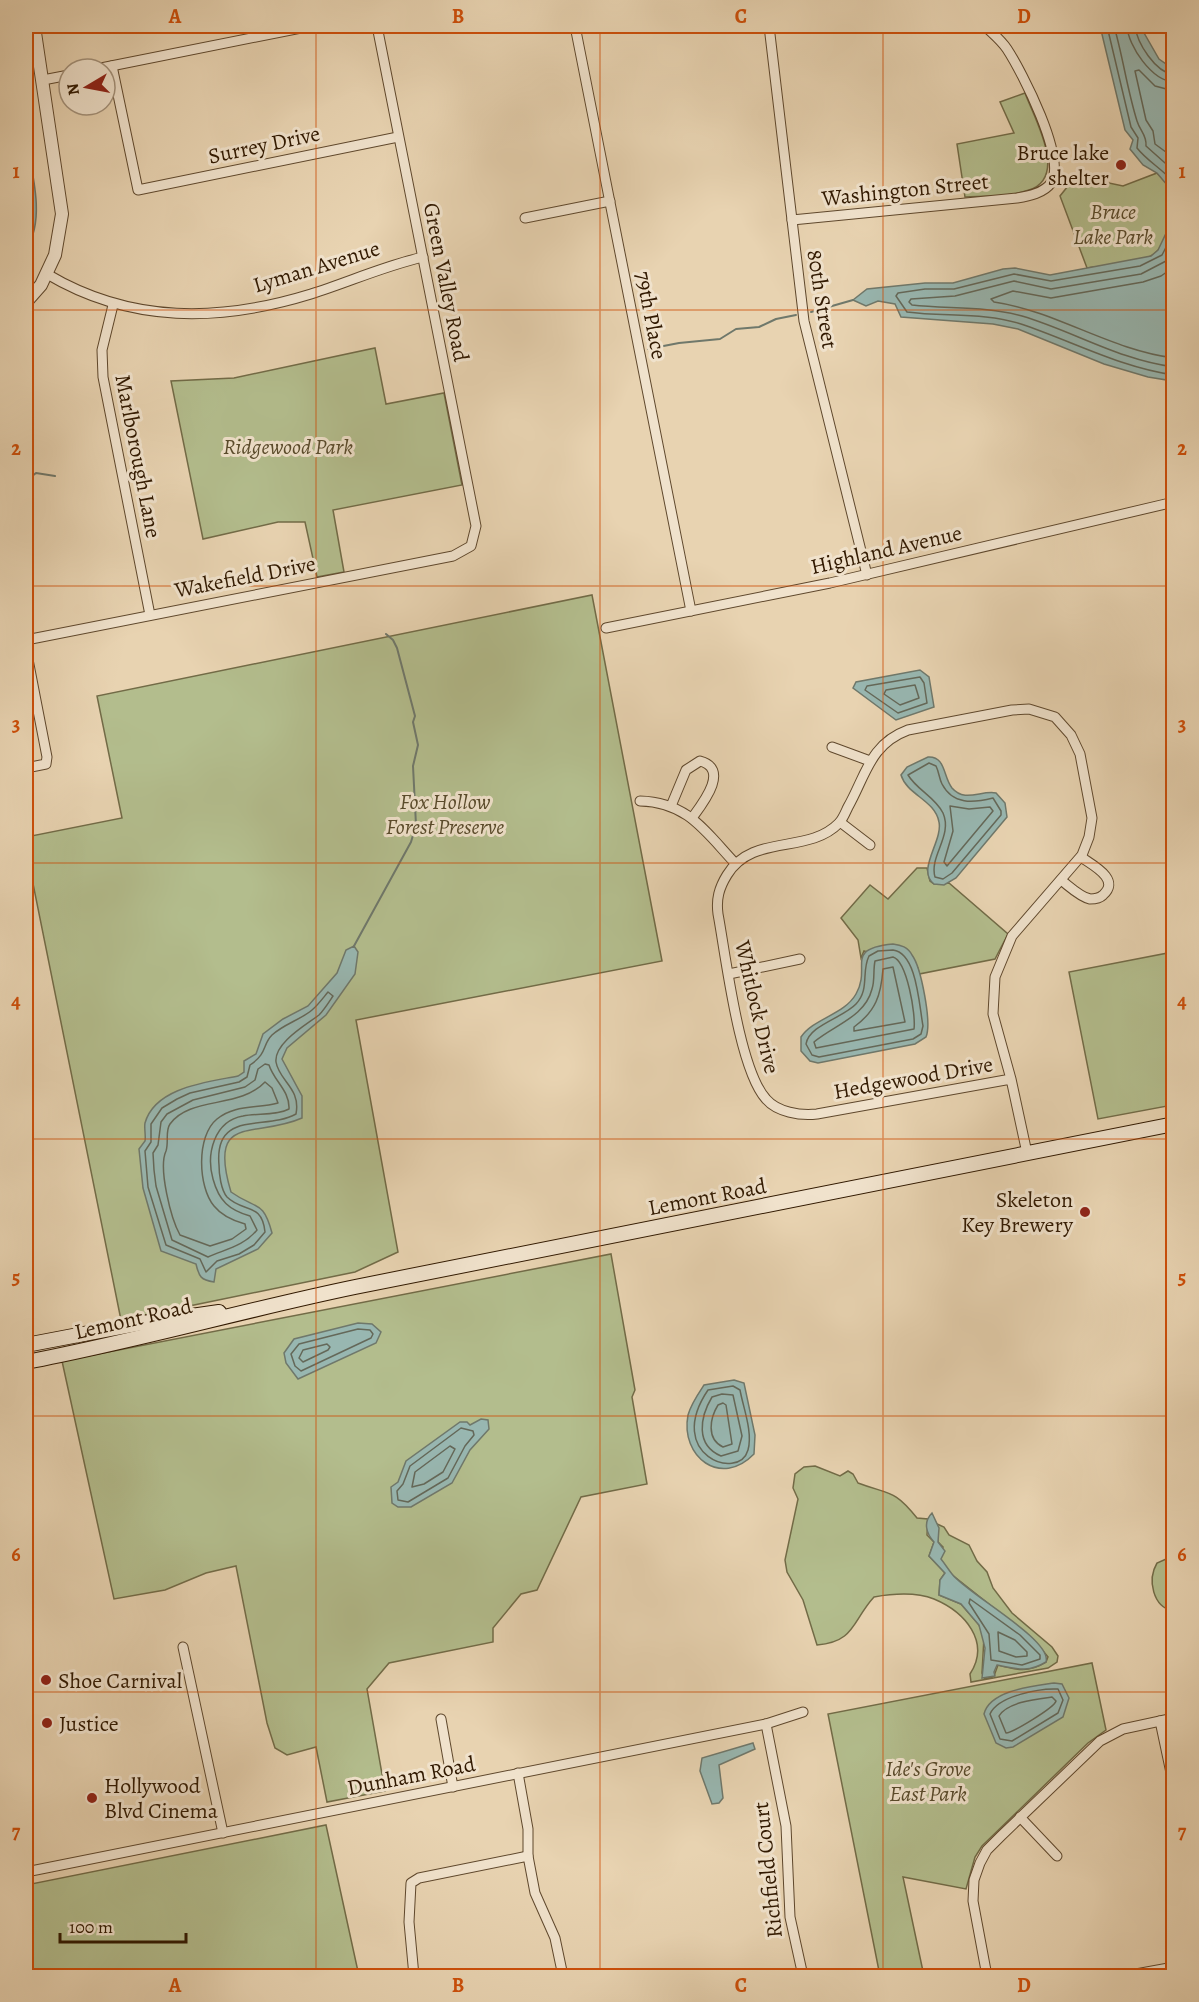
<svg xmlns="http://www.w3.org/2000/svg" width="1199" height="2002" viewBox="0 0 1199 2002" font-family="Alegreya,serif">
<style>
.green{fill:#b3bd8d;stroke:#726b47;stroke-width:1.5}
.water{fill:#98b7b1;stroke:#6f786b;stroke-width:1.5}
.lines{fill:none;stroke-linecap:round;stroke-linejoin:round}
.shore{stroke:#646859;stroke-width:1.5}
.stream{stroke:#6f786b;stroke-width:2}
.minor-casing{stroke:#5f482d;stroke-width:11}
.tertiary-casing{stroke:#5f482d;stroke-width:14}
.secondary-casing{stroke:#311901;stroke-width:16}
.minor{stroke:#f0e2cc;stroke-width:9}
.tertiary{stroke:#f0e2cc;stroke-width:12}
.secondary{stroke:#f0e2cc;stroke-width:14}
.grid{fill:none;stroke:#cd4f0a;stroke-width:1.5;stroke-opacity:0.55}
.poi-dot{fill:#8f2418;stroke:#f0e2cc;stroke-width:2}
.labels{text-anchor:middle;stroke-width:6;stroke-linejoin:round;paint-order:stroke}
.street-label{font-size:22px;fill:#311901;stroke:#f0e2cc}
.poi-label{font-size:22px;fill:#311901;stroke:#f0e2cc;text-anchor:start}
.park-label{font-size:22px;font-style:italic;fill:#584a2b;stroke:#f0e2cc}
.neatline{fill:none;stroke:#cd4f0a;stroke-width:2}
.grid-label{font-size:20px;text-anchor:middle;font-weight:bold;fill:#cd4f0a}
</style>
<rect width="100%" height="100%" fill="#e8d3b1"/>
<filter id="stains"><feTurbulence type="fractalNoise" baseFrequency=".00333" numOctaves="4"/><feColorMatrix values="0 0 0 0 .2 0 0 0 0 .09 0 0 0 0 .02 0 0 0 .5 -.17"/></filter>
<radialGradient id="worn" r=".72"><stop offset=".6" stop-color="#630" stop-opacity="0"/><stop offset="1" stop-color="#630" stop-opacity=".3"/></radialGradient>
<g class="green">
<path d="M1025,93C1034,118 1069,177 1029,190C1009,197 985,196 965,197L957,144L1014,133L1000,102Z"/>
<path d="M1157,173C1161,178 1167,182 1169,188C1176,207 1171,244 1151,256C1134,266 1107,265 1087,268L1060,196L1076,176L1123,186Z"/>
<polygon points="375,348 386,404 444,393 462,485 333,510 344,572 317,577 305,522 278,522 203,539 171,381 234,378"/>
<polygon points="592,595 662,961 356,1020 398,1252 355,1272 121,1320 26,849 26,837 122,818 97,696"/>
<polygon points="917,868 927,868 930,881 934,884 949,883 1008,934 995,959 919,974 918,968 864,951 861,958 858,940 841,918 870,885 888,899"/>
<polygon points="1173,952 1173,1105 1098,1119 1069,972"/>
<polygon points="611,1254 635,1390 632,1397 647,1484 581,1497 537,1590 521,1594 493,1628 493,1642 389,1663 367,1689 385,1791 327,1802 316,1747 287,1755 275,1748 267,1723 236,1566 206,1573 165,1590 114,1599 62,1361"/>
<path d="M815,1466L840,1476L848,1471L853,1474L858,1483C890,1495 894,1489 917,1518L928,1519L927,1535L934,1542L929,1556L945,1573L940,1580L939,1595L961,1604L979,1625L984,1637L982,1673L985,1679L994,1676L998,1665C1017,1670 1027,1673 1046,1662L1048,1657L1033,1639L951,1574L940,1559L943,1547L938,1542L937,1524L944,1527L949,1535L969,1545L977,1561L987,1572L993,1588L1012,1613L1052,1647L1058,1656L1057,1662L1048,1668L971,1682L970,1674C991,1642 965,1612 934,1599C916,1592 891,1594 874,1597C852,1621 855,1642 817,1645L803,1600L787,1572L785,1560L798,1499L793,1488L795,1474L804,1467Z"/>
<path d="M1173,1556V1611C1153,1607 1147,1580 1157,1563Z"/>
<polygon points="1092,1663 1106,1730 1088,1743 982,1846 975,1857 966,1889 903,1877 924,1976 880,1976 828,1714"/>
<polygon points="326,1825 359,1976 26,1976 26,1885"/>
</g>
<g class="water">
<polygon points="1100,26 1140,26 1159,59 1173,69 1173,381 1148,377 1104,364 1018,329 993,324 901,317 895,304 878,301 866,306 853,300 867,289 925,283 953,283 1003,269 1015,268 1050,275 1151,256 1158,250 1169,227 1173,206 1168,186 1157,173 1143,165 1130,149 1133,140 1125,130"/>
<path d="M26,140C32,172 46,220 26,249Z"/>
<polygon points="920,670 929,677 934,707 896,720 853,688 856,682"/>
<path d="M928,757C946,756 943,777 952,788C965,803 981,790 996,793L1005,803L1007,817L956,878L944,885L934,884C916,870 943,841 939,822C935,800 907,795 901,775L907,767Z"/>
<path d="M893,944C901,945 908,947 912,955C921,967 932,1023 926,1037L915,1044L818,1063L810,1061L801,1051V1037C814,1018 844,1015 856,994C872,966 843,949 893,944Z"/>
<path d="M354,946L358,952L355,974L326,1015L287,1048L282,1059L302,1096V1118C255,1139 207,1112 231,1192C256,1210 263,1199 272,1233L258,1249L216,1269L214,1282C201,1280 199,1277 196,1264L161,1251L143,1188L139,1149L145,1141C146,1136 144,1128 145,1123C155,1087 208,1082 238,1076L244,1072V1061L256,1054L263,1034L283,1019L308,1006L337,973L346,950Z"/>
<polygon points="358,1323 372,1324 381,1332 376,1343 298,1379 286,1363 284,1353 294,1339"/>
<path d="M734,1380L744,1383L755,1435L754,1454C721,1488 680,1457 688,1415C691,1404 698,1394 704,1385Z"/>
<polygon points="481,1419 488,1420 489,1429 470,1450 452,1483 411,1507 398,1507 392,1503 391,1487 398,1482 406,1461 460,1422 467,1422 470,1425"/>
<path d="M932,1513L939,1528L938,1542L945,1551L941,1559C945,1564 948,1569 952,1574C966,1593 1053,1640 1046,1662C1028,1673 1017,1669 997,1665L994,1672L995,1676L982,1678L985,1648L979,1625L961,1604L939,1595L940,1580L945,1573L929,1556L934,1542C926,1533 923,1522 932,1513Z"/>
<path d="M1054,1683L1062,1684L1069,1698L1063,1717L1013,1747L1006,1748L996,1743L984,1714C990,1690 1034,1686 1054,1683Z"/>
<polygon points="753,1743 755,1749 719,1765 723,1798 719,1803 712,1804 700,1771 702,1758"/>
</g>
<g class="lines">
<g class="shore">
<path d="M1107,26L1131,127L1138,138L1137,148C1148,162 1163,169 1174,183"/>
<path d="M1114,26C1123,57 1127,89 1137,121C1140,131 1147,135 1146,146L1174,171"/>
<path d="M1127,26C1128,46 1152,81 1174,82"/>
<path d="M1135,26C1137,43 1155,72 1174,75"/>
<polyline points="1174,91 1155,86 1139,70 1135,71 1146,120 1153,131 1155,144 1174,158"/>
<polyline points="26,170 29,202 26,234"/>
<path d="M1174,232L1162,255L1140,266L1051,281L1014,274L954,289H925L898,293L896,296L907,312C944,317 985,312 1021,324C1072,341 1119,367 1174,375"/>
<path d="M1174,250L1166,261L1141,274L1051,289L1014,281L955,296L911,299L909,302L912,305C948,309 987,306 1022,316C1073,331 1119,360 1174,367"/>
<path d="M1174,267L1161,276L1143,282L1051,298L1013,291L991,299L994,302C1056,311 1110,350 1174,358"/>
<polygon points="920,677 924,683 927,703 898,713 865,690 867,686"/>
<polygon points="915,685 919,698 900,705 884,694 886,690"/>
<path d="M929,763L936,766C939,772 939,778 942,784C953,805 973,803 993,798L1001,811V815L952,873L943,879L935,877C929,856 953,836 943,813C935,797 917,790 908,775Z"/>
<polygon points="950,806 969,809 990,807 993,811 947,866 944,862 953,831"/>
<path d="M893,950C917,953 919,1005 923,1026L921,1034L913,1039L819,1057L812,1055L806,1044C809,1025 843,1018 856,1004C870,989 861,972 869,956L878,951Z"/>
<path d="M893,957C907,961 916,1015 914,1029L816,1048L814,1042C834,1025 865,1017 872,989C875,980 873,970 875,961Z"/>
<path d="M893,967L905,1022L854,1031V1027C876,1011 881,995 883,969Z"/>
<path d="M328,992L333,996C329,1002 324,1010 319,1015C306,1025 274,1043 276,1062C279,1081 301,1088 296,1114C266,1131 214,1109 219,1165C219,1174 221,1190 227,1197C243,1213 262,1202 265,1232L254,1245L239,1254L217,1261L206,1272L200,1259L166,1245L148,1187L145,1151L151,1142V1124L162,1108L177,1099L190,1093L239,1082L247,1077L250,1065C268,1053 262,1045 272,1035C284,1024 300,1020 312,1010C318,1005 323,998 328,992Z"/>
<path d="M265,1064L269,1065C274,1081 290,1091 289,1109C276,1116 258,1113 243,1116C214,1121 206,1154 213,1179C219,1201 229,1210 250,1216L257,1230C244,1246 226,1249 208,1257L172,1240L156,1186L154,1170L153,1153L158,1145L161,1122L167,1114L193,1100L245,1087L255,1080L258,1069Z"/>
<path d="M265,1082L272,1088L278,1103C257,1109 235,1104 217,1119C196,1136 198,1187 214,1206C222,1216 234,1221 245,1224L246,1229L232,1239L210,1246L180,1235C171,1219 158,1168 166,1151C169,1142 165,1131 170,1124C190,1096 240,1109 265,1082Z"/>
<polygon points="358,1329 370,1330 373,1334 371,1338 301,1371 295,1366 291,1354 299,1344"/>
<polygon points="327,1344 330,1347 328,1350 303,1362 299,1358 303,1350"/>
<path d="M733,1386L740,1390C743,1407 753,1432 748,1450C739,1482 664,1455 708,1390Z"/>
<path d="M722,1394L733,1395L742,1436L738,1451L721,1456C695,1445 700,1417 712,1397Z"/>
<path d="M723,1403L726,1405L732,1444L723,1447C706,1439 710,1418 718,1405Z"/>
<polygon points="461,1428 473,1431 474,1435 465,1446 448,1478 408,1502 398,1500 397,1491 403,1484 410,1466"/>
<polygon points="450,1446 455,1449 443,1472 424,1484 412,1487 415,1472"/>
<polygon points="970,1599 1020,1635 1040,1655 1040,1659 1022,1665 991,1660 989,1634 969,1603"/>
<polygon points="998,1632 1015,1640 1027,1652 1027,1656 1016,1657 999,1651"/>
<path d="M1058,1689L1063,1700L1058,1713L1012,1741L1000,1739L990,1714C998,1696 1040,1688 1058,1689Z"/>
<path d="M1052,1697L1056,1701C1054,1708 1012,1733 1006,1733L999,1716C1007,1702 1037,1699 1052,1697Z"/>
</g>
<g class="stream">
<polyline points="811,312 853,300"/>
<polyline points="648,349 679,343 720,339 736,329 759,327 776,319 796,315"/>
<polyline points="26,481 36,473 55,476"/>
<polyline points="354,946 411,842 416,825 413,766 418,745 413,722 415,716 397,648 393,640 386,634"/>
</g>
<g class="minor-casing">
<g id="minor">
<polyline points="575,26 691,611"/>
<polyline points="769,26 804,321 867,575"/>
<polyline points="112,66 138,190 398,137"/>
<polyline points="96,69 311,26"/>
<polyline points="43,80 69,75"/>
<polyline points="525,218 610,201"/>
<path d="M792,220L1017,198C1029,196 1044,193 1051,183C1067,159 1022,72 1007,49C1001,40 992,33 985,26"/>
<path d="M47,274C131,324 220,322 311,294C349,282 384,266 423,257"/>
<polyline points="113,305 102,350 103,377 150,615"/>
<polyline points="606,628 830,583 1174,502"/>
<polyline points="26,640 453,556 471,546 476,526 377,26"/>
<polyline points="26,649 47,757 46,764 26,768"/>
<polyline points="832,747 870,761"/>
<path d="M640,801C687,802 705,831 734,862"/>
<path d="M671,806L686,770L700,761C730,769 703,803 692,818"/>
<polyline points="840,822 870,845"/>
<path d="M1061,880C1069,886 1080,897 1090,899C1095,899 1100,898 1103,895C1121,879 1092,865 1081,857"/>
<polyline points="729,974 800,959"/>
<path d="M1011,1079L817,1114C800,1116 777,1112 766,1099C739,1069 726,957 718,914C716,899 719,888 727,875C752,833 808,855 839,823C843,819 846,811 848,807C866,775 870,744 908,730L1012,710L1029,709L1055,717L1071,735L1080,754L1092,818L1089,837L1082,855L1012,936L995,977L993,1014L1011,1079L1027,1153"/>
<polyline points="183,1647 223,1833"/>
<polyline points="441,1719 453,1787"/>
<polyline points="1160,1721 1174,1787"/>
<polyline points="766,1724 786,1826 790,1917 803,1976"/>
<polyline points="518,1773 528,1829 528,1856"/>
<polyline points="1020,1817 1057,1856"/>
<polyline points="26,1872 766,1724 803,1712"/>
<polyline points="414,1976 409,1922 411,1883 419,1878 528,1856 535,1893 555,1938 563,1976"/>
<polyline points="987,1976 973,1901 974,1880 980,1863 987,1850 1001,1836 1100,1741 1123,1729 1174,1718"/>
<polyline points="1125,1976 1174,1967"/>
</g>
</g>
<g class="tertiary-casing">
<polyline id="tertiary" points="26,302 41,285 55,255 62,214 34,26"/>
</g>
<g class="secondary-casing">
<g id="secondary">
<polyline points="26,1345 136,1324 219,1312"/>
<path d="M26,1362C137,1341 244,1310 355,1287L1174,1124"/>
</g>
</g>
<use href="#minor" class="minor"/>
<use href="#tertiary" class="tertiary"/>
<use href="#secondary" class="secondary"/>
</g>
<path class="grid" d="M316,26V1976M600,26V1976M883,26V1976M26,310H1174M26,586H1174M26,863H1174M26,1139H1174M26,1416H1174M26,1692H1174"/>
<g class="poi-dot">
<circle cx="1121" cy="165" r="6"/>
<circle cx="1085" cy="1212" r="6"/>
<circle cx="46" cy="1680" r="6"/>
<circle cx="47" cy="1723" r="6"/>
<circle cx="92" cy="1798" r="6"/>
</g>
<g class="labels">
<g class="street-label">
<text transform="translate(264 144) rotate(-12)" y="8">Surrey Drive</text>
<text transform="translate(905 189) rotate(-6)" y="8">Washington Street</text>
<text transform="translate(316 266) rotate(-17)" y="8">Lyman Avenue</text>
<text transform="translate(447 282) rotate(79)" y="8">Green Valley Road</text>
<text transform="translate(823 299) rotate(81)" y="8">80th Street</text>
<text transform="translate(652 315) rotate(79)" y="8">79th Place</text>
<text transform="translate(139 456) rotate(79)" y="8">Marlborough Lane</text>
<text transform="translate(886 549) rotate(-13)" y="8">Highland Avenue</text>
<text transform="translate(245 576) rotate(-11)" y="8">Wakefield Drive</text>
<text transform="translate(758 1007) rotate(77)" y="8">Whitlock Drive</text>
<text transform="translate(913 1077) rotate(-10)" y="8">Hedgewood Drive</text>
<text transform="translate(707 1196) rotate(-11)" y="8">Lemont Road</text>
<text transform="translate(133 1318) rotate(-13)" y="8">Lemont Road</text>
<text transform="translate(411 1775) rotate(-11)" y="8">Dunham Road</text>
<text transform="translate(767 1870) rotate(-96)" y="8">Richfield Court</text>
</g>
<g class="poi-label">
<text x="1109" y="160" text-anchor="end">Bruce lake<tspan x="1109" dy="25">shelter</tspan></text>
<text x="1073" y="1207" text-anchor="end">Skeleton<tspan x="1073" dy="25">Key Brewery</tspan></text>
<text x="58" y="1688">Shoe Carnival</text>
<text x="59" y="1731">Justice</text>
<text x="104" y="1793">Hollywood<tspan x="104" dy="25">Blvd Cinema</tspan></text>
</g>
<g class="park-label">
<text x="1113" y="219">Bruce<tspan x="1113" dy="25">Lake Park</tspan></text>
<text x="288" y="454">Ridgewood Park</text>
<text x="445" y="809">Fox Hollow<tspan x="445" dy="25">Forest Preserve</tspan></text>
<text x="928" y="1776">Ide's Grove<tspan x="928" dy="25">East Park</tspan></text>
</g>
</g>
<rect width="1199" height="2002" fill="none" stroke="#e8d3b1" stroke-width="66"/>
<g transform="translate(87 87) rotate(260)"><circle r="28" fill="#f0e2cc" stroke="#a4927b" stroke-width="1.5"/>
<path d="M0-4.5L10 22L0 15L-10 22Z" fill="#8f2418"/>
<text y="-9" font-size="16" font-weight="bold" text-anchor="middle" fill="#311901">N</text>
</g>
<path d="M60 1933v9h126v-9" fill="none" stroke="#311901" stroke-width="3"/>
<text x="69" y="1933" font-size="18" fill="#311901" stroke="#f0e2cc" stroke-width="4.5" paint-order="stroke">100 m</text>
<rect x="33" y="33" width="1133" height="1936" class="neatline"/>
<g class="grid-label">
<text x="175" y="23">A</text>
<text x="458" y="23">B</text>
<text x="741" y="23">C</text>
<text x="1024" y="23">D</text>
<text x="16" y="178">1</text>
<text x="1182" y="178">1</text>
<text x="16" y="455">2</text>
<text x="1182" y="455">2</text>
<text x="16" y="731">3</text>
<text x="1182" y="731">3</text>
<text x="16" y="1008">4</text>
<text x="1182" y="1008">4</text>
<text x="16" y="1284">5</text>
<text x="1182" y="1284">5</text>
<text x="16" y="1561">6</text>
<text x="1182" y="1561">6</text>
<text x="16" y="1838">7</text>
<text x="1182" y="1838">7</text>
<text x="175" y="1992">A</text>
<text x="458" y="1992">B</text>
<text x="741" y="1992">C</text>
<text x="1024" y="1992">D</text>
</g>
<rect width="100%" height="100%" filter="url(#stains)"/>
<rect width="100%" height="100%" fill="url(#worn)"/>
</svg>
